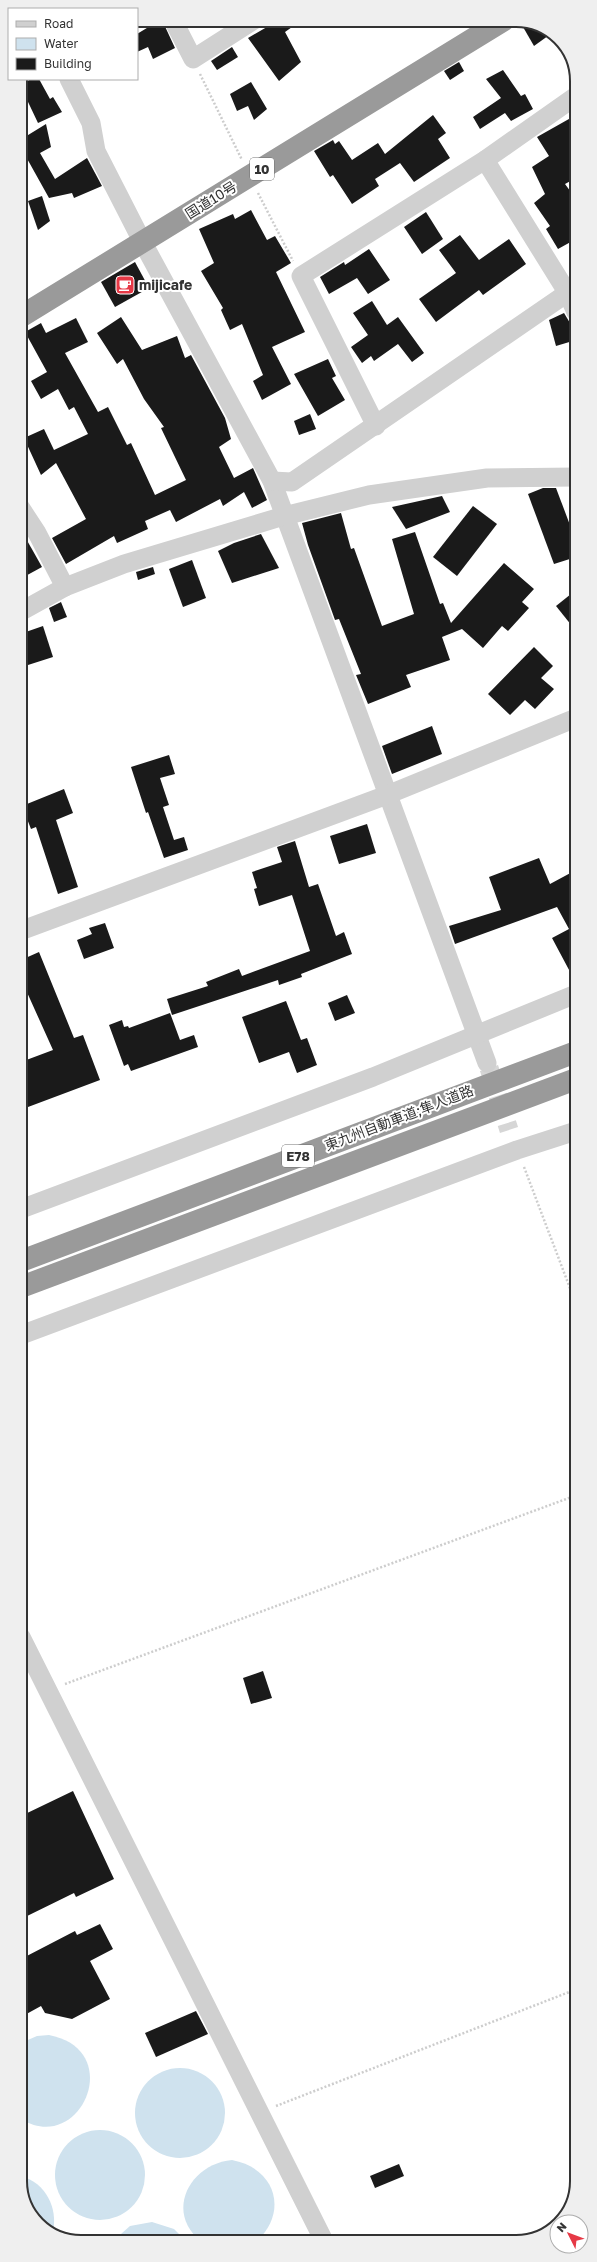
<svg xmlns="http://www.w3.org/2000/svg" width="597" height="2262" viewBox="0 0 597 2262" font-family="'Golos Text','Noto Sans JP',sans-serif">
<style>
.water{fill:#cfe2ee}
.building{fill:#1a1a1a}
.lines{fill:none;stroke-linecap:round;stroke-linejoin:round}
.minor-tunnel{stroke:#d6d6d6;stroke-width:19;stroke-dasharray:19 10;stroke-linecap:butt}
.path{stroke:#cdcdcd;stroke-width:2.5;stroke-dasharray:2 2;stroke-linecap:butt}
.minor{stroke:#d0d0d0;stroke-width:19}
.highway{stroke:#9a9a9a;stroke-width:22}
.labels{text-anchor:middle;stroke-width:4;stroke-linejoin:round;paint-order:stroke}
.shield{fill:#fff;stroke:#707070;stroke-width:1}
.shield-label{font-size:13px;font-weight:bold;fill:#333}
.street-label{font-size:14px;fill:#333;stroke:#fff}
.poi-label{font-size:14px;font-weight:bold;fill:#333;stroke:#fff;text-anchor:start}
.rim{fill:none;stroke:#333;stroke-width:2}
</style>
<rect width="100%" height="100%" fill="#fff"/>
<g class="water">
<path d="M49,2035C127,2050 80,2156 21,2119V2043L37,2036Z"/>
<circle cx="180" cy="2113" r="45"/>
<circle cx="100" cy="2175" r="45"/>
<path d="M232,2160C275,2168 289,2211 257,2241L202,2242C164,2213 189,2164 232,2160Z"/>
<path d="M21,2176C46,2183 58,2208 53,2232L41,2227L21,2193Z"/>
<polygon points="152,2222 174,2229 187,2242 112,2242 130,2226"/>
</g>
<g class="building">
<polygon points="160,20 162,20 175,48 153,59 148,47 137,52 137,34"/>
<polygon points="279,20 302,20 285,32 301,62 279,81 248,38"/>
<polygon points="519,20 523,20 552,33 534,46"/>
<polygon points="232,47 238,57 217,70 211,61"/>
<polygon points="459,62 464,71 450,80 444,71"/>
<polygon points="503,70 521,96 525,94 533,109 511,121 505,113 480,129 473,117 501,98 486,79"/>
<polygon points="31,79 39,79 50,99 53,97 62,112 38,123 20,85"/>
<polygon points="251,82 267,109 254,120 248,106 237,111 230,94"/>
<polygon points="433,115 446,133 438,139 450,158 414,182 400,163 375,179 379,186 352,204 333,175 330,177 314,151 333,140 335,144 339,141 352,160 378,143 385,154"/>
<polygon points="576,115 576,178 565,184 576,199 576,239 558,249 546,229 550,226 534,203 545,194 532,167 549,156 537,137"/>
<polygon points="46,124 51,147 40,153 55,179 87,158 102,186 74,198 72,193 49,198 20,146 20,140"/>
<polygon points="42,196 50,221 38,230 28,201"/>
<polygon points="251,210 267,240 275,236 291,263 276,272 305,332 272,347 291,384 262,400 253,381 263,375 242,324 230,330 221,310 223,308 201,271 214,263 199,229 233,214 235,219"/>
<polygon points="426,212 443,239 422,254 404,227"/>
<polygon points="460,235 479,260 509,239 526,264 483,295 479,290 436,322 419,299 456,273 439,250"/>
<polygon points="369,249 390,280 368,294 357,278 329,294 320,277 344,262 345,265"/>
<polygon points="135,262 149,288 115,307 101,282"/>
<polygon points="372,301 387,325 398,317 424,353 412,362 398,344 374,361 371,356 362,363 351,347 368,335 353,313"/>
<polygon points="564,313 576,333 576,340 556,346 549,320"/>
<polygon points="121,317 142,350 177,336 185,358 191,355 225,418 231,439 219,447 234,478 253,468 267,500 252,508 244,492 223,506 220,499 176,522 170,510 145,521 148,529 117,543 114,536 66,564 52,538 86,519 56,463 41,475 24,438 44,429 54,450 88,434 74,407 69,410 58,389 41,399 31,381 47,372 25,332 41,323 46,333 76,318 88,342 65,353 98,412 108,407 127,445 131,443 155,495 186,480 161,428 164,427 144,399 123,359 117,364 97,333"/>
<polygon points="328,359 336,376 332,378 345,400 318,416 294,374"/>
<polygon points="310,414 316,429 299,435 294,421"/>
<polygon points="543,488 556,488 576,541 576,557 554,564 528,494"/>
<polygon points="442,496 450,512 406,529 392,507"/>
<polygon points="473,506 497,524 457,576 433,557"/>
<polygon points="341,513 351,549 354,548 382,626 414,614 392,539 415,532 440,604 443,603 451,623 504,563 534,589 522,602 529,608 508,631 502,626 483,648 462,629 442,637 450,660 406,675 411,687 368,704 356,675 361,674 339,619 335,620 308,545 302,523"/>
<polygon points="20,528 42,567 20,579"/>
<polygon points="261,534 279,568 232,583 218,551 234,543"/>
<polygon points="192,560 206,598 183,607 169,569"/>
<polygon points="153,567 155,574 138,580 136,572"/>
<polygon points="576,590 576,631 556,606"/>
<polygon points="61,602 67,617 54,622 49,608"/>
<polygon points="43,626 53,657 28,665 20,642 20,634"/>
<polygon points="534,647 553,666 541,678 554,689 535,709 525,700 510,715 488,694"/>
<polygon points="432,726 442,754 392,774 382,746"/>
<polygon points="169,755 175,774 160,778 169,805 163,807 174,840 184,837 188,850 164,858 148,812 146,813 131,767"/>
<polygon points="64,789 73,813 56,820 78,887 58,894 36,827 31,829 22,806"/>
<polygon points="367,824 376,853 339,864 330,836"/>
<polygon points="295,841 309,887 318,884 336,936 344,932 352,954 301,974 302,977 279,985 278,980 172,1015 167,999 208,986 206,982 239,969 242,976 310,951 292,895 259,906 254,889 257,888 252,872 282,862 277,847"/>
<polygon points="539,858 550,884 576,870 576,983 552,938 569,929 557,907 455,944 449,926 501,910 489,877"/>
<polygon points="105,923 114,948 84,959 77,940 92,934 89,928"/>
<polygon points="39,952 74,1038 83,1035 100,1080 28,1107 21,1086 21,1062 53,1050 21,979 21,960"/>
<polygon points="347,995 355,1013 335,1021 328,1003"/>
<polygon points="286,1001 301,1040 307,1038 317,1065 297,1073 289,1052 259,1063 242,1017"/>
<polygon points="170,1013 180,1040 194,1035 198,1047 131,1071 128,1064 124,1066 109,1025 122,1020 124,1027 128,1026 129,1028"/>
<polygon points="263,1671 272,1698 251,1704 243,1678"/>
<polygon points="73,1791 114,1879 76,1897 74,1893 21,1919 21,1816"/>
<polygon points="100,1924 113,1949 90,1961 110,1999 72,2019 45,2013 41,2006 21,2017 21,1959 75,1931 77,1935"/>
<polygon points="196,2011 208,2034 156,2057 145,2033"/>
<polygon points="399,2164 404,2176 375,2188 370,2176"/>
</g>
<g class="lines">
<polyline class="minor-tunnel" points="489,1068 509,1130"/>
<g class="path">
<polyline points="200,74 242,160"/>
<polyline points="258,193 293,261"/>
<polyline points="524,1167 576,1304"/>
<polyline points="65,1684 577,1495"/>
<polyline points="276,2106 577,1989"/>
</g>
<g class="minor">
<polyline points="173,20 193,59 254,20"/>
<polyline points="69,79 91,123 96,151 143,243 272,481 487,1063"/>
<polyline points="485,160 567,292 576,312"/>
<polyline points="376,426 301,276 485,160 576,96"/>
<polyline points="272,481 292,482 576,287"/>
<polyline points="20,507 37,533 65,587"/>
<polyline points="20,612 65,587 124,564 284,516 369,495 487,478 576,477"/>
<polyline points="20,931 387,795 576,718"/>
<polyline points="21,1209 373,1077 576,994"/>
<polyline points="21,1335 517,1150 576,1131"/>
<polyline points="21,1637 324,2241"/>
</g>
<g class="highway">
<polyline points="20,317 504,20"/>
<polyline points="21,1261 576,1052"/>
<polyline points="21,1287 576,1079"/>
</g>
</g>
<defs>
<g id="cafe-square" transform="scale(1)"><rect x="-9" y="-9" width="18" height="18" rx="4" fill="#e63946" stroke="#fff"/><path d="M-5.5-4.5H6V0H3Q3 3.5 0 3.5H-2.5Q-5.5 3.5-5.5 0ZM3-3.2v2h1.7v-2ZM-6 4.5H4V6H-6Z" fill="#fff"/></g>
</defs>
<g fill-rule="evenodd">
<use href="#cafe-square" x="125" y="285"/>
</g>
<g class="labels">
<g class="shield">
<rect x="250" y="158" width="24" height="22" rx="3"/>
<rect x="282" y="1145" width="32" height="22" rx="3"/>
</g>
<g class="shield-label">
<text x="262" y="174">10</text>
<text x="298" y="1161">E78</text>
</g>
<g class="street-label">
<text transform="translate(211 200) rotate(-32)" y="5">国道10号</text>
<text transform="translate(399 1118) rotate(-21)" y="5">東九州自動車道;隼人道路</text>
</g>
<g class="poi-label">
<text x="139" y="290">mijicafe</text>
</g>
</g>
<path d="M0 0H597V2262H0ZM81 27H516A54 54 0 0 1 570 81V2181A54 54 0 0 1 516 2235H81A54 54 0 0 1 27 2181V81A54 54 0 0 1 81 27Z" fill="#efefef" fill-rule="evenodd"/>
<path class="rim" d="M81 27H516A54 54 0 0 1 570 81V2181A54 54 0 0 1 516 2235H81A54 54 0 0 1 27 2181V81A54 54 0 0 1 81 27Z"/>
<rect x="8" y="8" width="130" height="72" fill="#ffffff" stroke="#adadad"/>
<rect x="16" y="21" width="20" height="6" fill="#d0d0d0" stroke="#adadad"/>
<text x="44" y="28" font-size="12" fill="#333333">Road</text>
<rect x="16" y="38" width="20" height="12" fill="#cfe2ee" stroke="#adadad"/>
<text x="44" y="48" font-size="12" fill="#333333">Water</text>
<rect x="16" y="58" width="20" height="12" fill="#1a1a1a" stroke="#adadad"/>
<text x="44" y="68" font-size="12" fill="#333333">Building</text>
<g transform="translate(569 2234) rotate(312)"><circle r="19" fill="#ffffff" stroke="#adadad"/>
<path d="M0-3L7 15L0 10L-7 15Z" fill="#e63946"/>
<text y="-6" font-size="11" font-weight="bold" text-anchor="middle" fill="#333333">N</text>
</g>
</svg>
